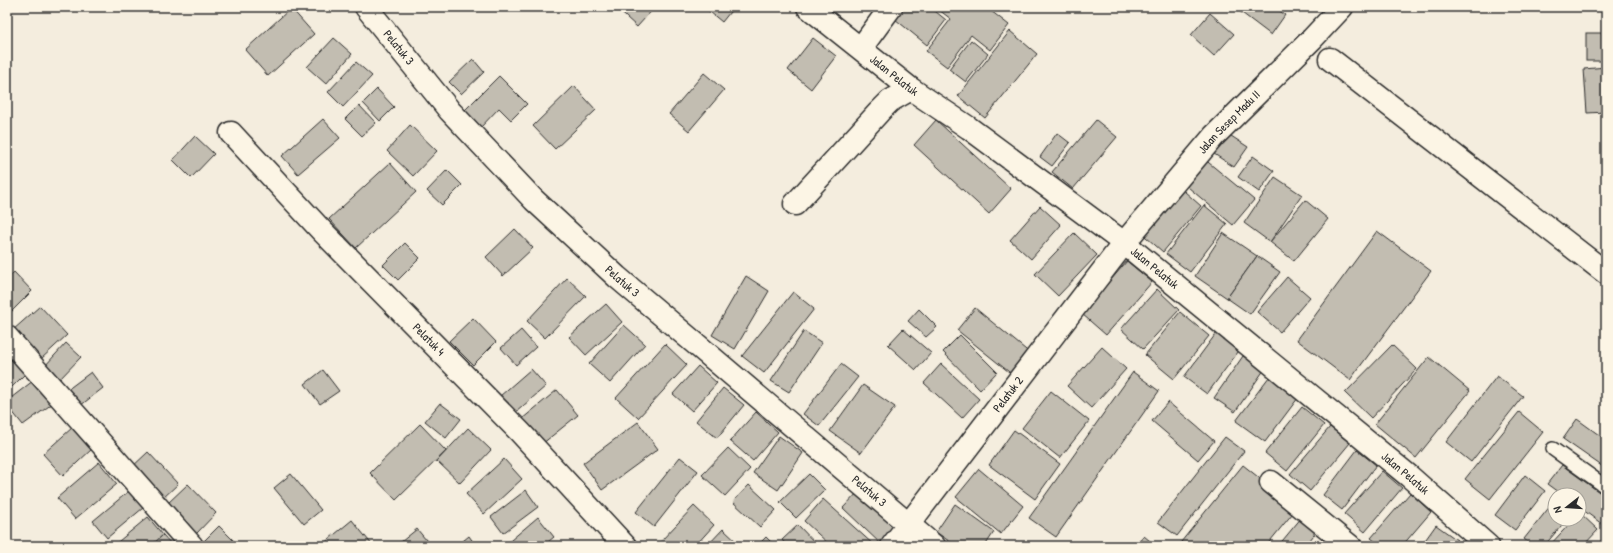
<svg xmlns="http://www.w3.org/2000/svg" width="1613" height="553" viewBox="0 0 1613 553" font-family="'Patrick Hand',sans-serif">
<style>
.building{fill:#c2bdb1;stroke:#2b2b2b}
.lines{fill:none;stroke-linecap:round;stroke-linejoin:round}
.service-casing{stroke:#2b2b2b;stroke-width:16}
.minor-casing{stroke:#2b2b2b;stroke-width:25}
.service{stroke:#fcf5e5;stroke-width:13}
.minor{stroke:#fcf5e5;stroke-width:22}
.labels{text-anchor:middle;stroke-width:3.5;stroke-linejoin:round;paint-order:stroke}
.street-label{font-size:12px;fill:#2b2b2b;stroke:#fcf5e5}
</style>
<rect width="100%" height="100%" fill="#f4edde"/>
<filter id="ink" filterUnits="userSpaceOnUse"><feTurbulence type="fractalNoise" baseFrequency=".025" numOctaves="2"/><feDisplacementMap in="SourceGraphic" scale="8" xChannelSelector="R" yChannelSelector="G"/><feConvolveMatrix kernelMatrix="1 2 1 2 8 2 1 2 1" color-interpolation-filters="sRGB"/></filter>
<g filter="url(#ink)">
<g class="building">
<polygon points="615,7 655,7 637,27"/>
<polygon points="704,7 734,7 722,22"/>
<polygon points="896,7 930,7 946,20 927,45 890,15"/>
<polygon points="941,7 986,7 1009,25 990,50 971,35 947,67 926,51 951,19 939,10"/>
<polygon points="1234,7 1275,7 1285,15 1271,35"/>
<polygon points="291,8 314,34 268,76 245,50"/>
<polygon points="1210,13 1234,34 1214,56 1191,35"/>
<polygon points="1010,31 1037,54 985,118 958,96"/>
<rect x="1586" y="33" width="20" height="28"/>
<polygon points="334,38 352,54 326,84 307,67"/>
<polygon points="813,38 836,56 811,89 788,70"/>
<polygon points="971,40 988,54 966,82 949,69"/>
<polygon points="473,59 484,72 461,94 449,82"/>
<polygon points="356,62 372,76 343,107 328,92"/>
<polygon points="1606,67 1606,112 1587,113 1584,69"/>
<polygon points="704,73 724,90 689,131 669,114"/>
<polygon points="499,76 527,104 511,120 499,108 480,128 464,111"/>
<polygon points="574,86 596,110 555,149 533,126"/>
<polygon points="377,89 394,107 380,121 363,103"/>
<polygon points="359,105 376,123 362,136 345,119"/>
<polygon points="323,119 340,138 298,174 282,156"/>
<polygon points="936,120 1011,189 989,214 914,145"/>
<polygon points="1096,120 1117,137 1073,189 1052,172"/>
<polygon points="410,125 437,151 413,176 387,151"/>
<polygon points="1225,132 1248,147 1234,167 1211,152"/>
<polygon points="1057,133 1070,143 1052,166 1040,157"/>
<polygon points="195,136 214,154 191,178 173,160"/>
<polygon points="1253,156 1274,171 1259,192 1238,177"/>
<polygon points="1203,158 1254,200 1233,225 1182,182"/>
<polygon points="390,163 416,192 356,248 329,219"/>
<polygon points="447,170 462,185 442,205 427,191"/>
<polygon points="1275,177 1302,195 1270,242 1244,223"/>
<polygon points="1176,184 1201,206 1163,252 1138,230"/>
<polygon points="1305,200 1328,219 1294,261 1270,242"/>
<polygon points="1204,205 1227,224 1190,272 1166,254"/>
<polygon points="1040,206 1061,225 1031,259 1010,240"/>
<polygon points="515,229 533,248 503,276 486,257"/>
<polygon points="1377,231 1431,271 1350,380 1297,340"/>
<polygon points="1074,233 1097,255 1058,296 1035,274"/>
<polygon points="1223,233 1257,256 1227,298 1195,276"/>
<polygon points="405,243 420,258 398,280 383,265"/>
<polygon points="1257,256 1280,272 1250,314 1227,298"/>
<polygon points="1127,261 1152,282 1106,335 1082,314"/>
<polygon points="14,272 32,291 7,316 7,279"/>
<polygon points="746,276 769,291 735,349 712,335"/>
<polygon points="1287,277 1310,297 1280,332 1257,312"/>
<polygon points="567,278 586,296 545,338 527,321"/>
<polygon points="1157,289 1179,310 1143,349 1121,329"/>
<polygon points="793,292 814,309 764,373 742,356"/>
<polygon points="606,304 622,322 586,355 569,337"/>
<polygon points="40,306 67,335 41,359 13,330"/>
<polygon points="975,308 1031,354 1014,376 957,330"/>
<polygon points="919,309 937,327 926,337 908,321"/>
<polygon points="1180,312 1209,336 1174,379 1145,355"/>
<polygon points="473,318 496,342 473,365 449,341"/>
<polygon points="624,325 645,344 610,383 589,364"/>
<polygon points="903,329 931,353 916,370 888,345"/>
<polygon points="521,330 536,347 516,365 501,348"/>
<polygon points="804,331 822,343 789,392 771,381"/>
<polygon points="1218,331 1241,348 1207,394 1184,377"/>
<polygon points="960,335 997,372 980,390 943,352"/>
<polygon points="66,343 81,357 58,381 44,367"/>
<polygon points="665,344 687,365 638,418 616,398"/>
<polygon points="7,345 30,369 7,392"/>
<polygon points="1392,345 1417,369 1371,418 1345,393"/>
<polygon points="1102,347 1126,369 1091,408 1067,386"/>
<polygon points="1243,356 1264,370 1235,412 1214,398"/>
<polygon points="1429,357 1470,391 1416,458 1375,424"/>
<polygon points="841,364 858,377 819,426 803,414"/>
<polygon points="941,364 979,399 962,418 924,383"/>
<polygon points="698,366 717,383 692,411 673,394"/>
<polygon points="531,369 546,386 515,413 500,396"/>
<polygon points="323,370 339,391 320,404 305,384"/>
<polygon points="91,372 103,388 76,409 63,393"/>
<polygon points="1133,372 1159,391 1056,537 1029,518"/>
<polygon points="1497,376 1523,396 1471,462 1446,442"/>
<polygon points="38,377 56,401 23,425 7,405 7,401"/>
<polygon points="1269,377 1298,398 1265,442 1236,421"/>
<polygon points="863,385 895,407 861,453 830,431"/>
<polygon points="723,388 744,405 717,438 696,421"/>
<polygon points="557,390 578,415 542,444 522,419"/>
<polygon points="1051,391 1089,421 1060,458 1022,428"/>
<polygon points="1168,402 1214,441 1198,460 1152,421"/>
<polygon points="440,403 461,419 446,438 425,421"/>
<polygon points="1302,407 1324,425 1287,471 1265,453"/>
<polygon points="756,412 778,432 753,461 730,441"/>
<polygon points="1519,412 1543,432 1490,499 1465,479"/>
<polygon points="1577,419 1606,440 1606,469 1563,439"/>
<polygon points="638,422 658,449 602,490 583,463"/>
<polygon points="420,424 446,451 396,500 370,473"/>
<polygon points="73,427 92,449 63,476 43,454"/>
<polygon points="1330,427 1350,443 1310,491 1290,474"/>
<polygon points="468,428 491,450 460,483 437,461"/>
<polygon points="1014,430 1060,464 1035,499 989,465"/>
<polygon points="779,436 803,453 778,490 753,473"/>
<polygon points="1225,437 1244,451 1177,536 1158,522"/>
<polygon points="728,448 750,469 725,496 702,475"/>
<polygon points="1357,450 1376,465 1342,510 1323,495"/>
<polygon points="148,452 178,484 162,499 131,468"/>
<polygon points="680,457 698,471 654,527 636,512"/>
<polygon points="504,459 522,479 484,514 466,494"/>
<polygon points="99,462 117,484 75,519 57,498"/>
<polygon points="1243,465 1297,508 1266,546 1185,546 1181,542"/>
<polygon points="1562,465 1606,497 1606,527 1579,507 1579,495 1562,495 1547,484"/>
<polygon points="979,469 1023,506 1001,534 956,497"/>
<polygon points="1382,471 1402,488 1365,532 1344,514"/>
<polygon points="291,474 321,510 304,524 274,488"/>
<polygon points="809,474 825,490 796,518 780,502"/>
<polygon points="1525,475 1545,491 1515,530 1495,515"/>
<polygon points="188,484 216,513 196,534 167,504"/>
<polygon points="749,485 776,510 760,527 733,502"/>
<polygon points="526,490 538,507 503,533 491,517"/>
<polygon points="860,490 900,528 883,546 843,508"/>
<polygon points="129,491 143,508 107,538 93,521"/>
<polygon points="1410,493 1431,512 1402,546 1381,546 1371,538"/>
<polygon points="823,499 875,546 831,546 804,521"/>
<polygon points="1555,500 1555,519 1567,519 1544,546 1533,546 1524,539"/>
<polygon points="955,504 994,532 985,546 956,546 936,532"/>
<polygon points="694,506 714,525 695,546 666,546 661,541"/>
<polygon points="1580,513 1598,530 1583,546 1549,546 1574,519 1579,519"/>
<polygon points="148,517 163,535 151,546 113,546"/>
<polygon points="538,517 554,537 543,546 504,546"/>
<polygon points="1302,517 1318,530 1305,546 1278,546"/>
<polygon points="352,520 373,546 325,546 323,544"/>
<polygon points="798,525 818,546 787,546 782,540"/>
<polygon points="1436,525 1457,540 1453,546 1421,546"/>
<polygon points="219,526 237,544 235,546 199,546"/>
<polygon points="417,529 431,546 396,546"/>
<polygon points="723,529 741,546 707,546"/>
<polygon points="163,535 173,546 151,546"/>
<polygon points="1327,535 1340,546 1319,546"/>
<polygon points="469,536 476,546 457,546"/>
<polygon points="1144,536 1156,546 1135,546"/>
<polygon points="766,537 775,546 757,546"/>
</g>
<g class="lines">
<g class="service-casing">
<polyline id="service" points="1553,449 1606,487"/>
</g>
<g class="minor-casing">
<g id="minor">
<path id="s1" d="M366,7L450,111L534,200L617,277L934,546"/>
<path id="s2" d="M808,7L911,89L969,128L1124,243L1409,476L1488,546"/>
<polyline points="861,48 891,7"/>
<polyline points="1330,59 1606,273"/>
<path id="s3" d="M231,133L321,230L520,432L625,546"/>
<polyline points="795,204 879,112 890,101 911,89"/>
<polyline points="7,337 192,546"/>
<polyline points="1271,482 1350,546"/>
<path id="s4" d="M892,546L1124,243L1214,136L1312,39L1342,7"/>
</g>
</g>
<use href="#service" class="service"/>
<use href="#minor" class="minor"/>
</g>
</g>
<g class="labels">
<g class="street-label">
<text dy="4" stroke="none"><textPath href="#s1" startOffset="52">Pelatuk 3</textPath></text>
<text dy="4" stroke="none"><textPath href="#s2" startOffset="110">Jalan Pelatuk</textPath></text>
<text dy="4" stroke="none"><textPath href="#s4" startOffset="542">Jalan Sesep Madu II</textPath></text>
<text dy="4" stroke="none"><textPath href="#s2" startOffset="434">Jalan Pelatuk</textPath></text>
<text dy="4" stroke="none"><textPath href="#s1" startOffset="376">Pelatuk 3</textPath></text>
<text dy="4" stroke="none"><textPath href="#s3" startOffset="286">Pelatuk 4</textPath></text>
<text dy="4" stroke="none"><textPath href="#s4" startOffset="191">Pelatuk 2</textPath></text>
<text dy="4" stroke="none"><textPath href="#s2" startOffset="758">Jalan Pelatuk</textPath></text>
<text dy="4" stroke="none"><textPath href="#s1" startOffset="700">Pelatuk 3</textPath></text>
</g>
</g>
<rect width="1613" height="553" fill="none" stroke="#fcf5e5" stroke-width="24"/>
<rect x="12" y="12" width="1589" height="529" fill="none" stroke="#2b2b2b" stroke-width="1.5" filter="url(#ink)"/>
<g transform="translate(1567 507) rotate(253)"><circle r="19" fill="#fcf5e5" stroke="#a8a49b"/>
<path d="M0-3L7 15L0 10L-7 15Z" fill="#2b2b2b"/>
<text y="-6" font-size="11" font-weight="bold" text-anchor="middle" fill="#2b2b2b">N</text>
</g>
</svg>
